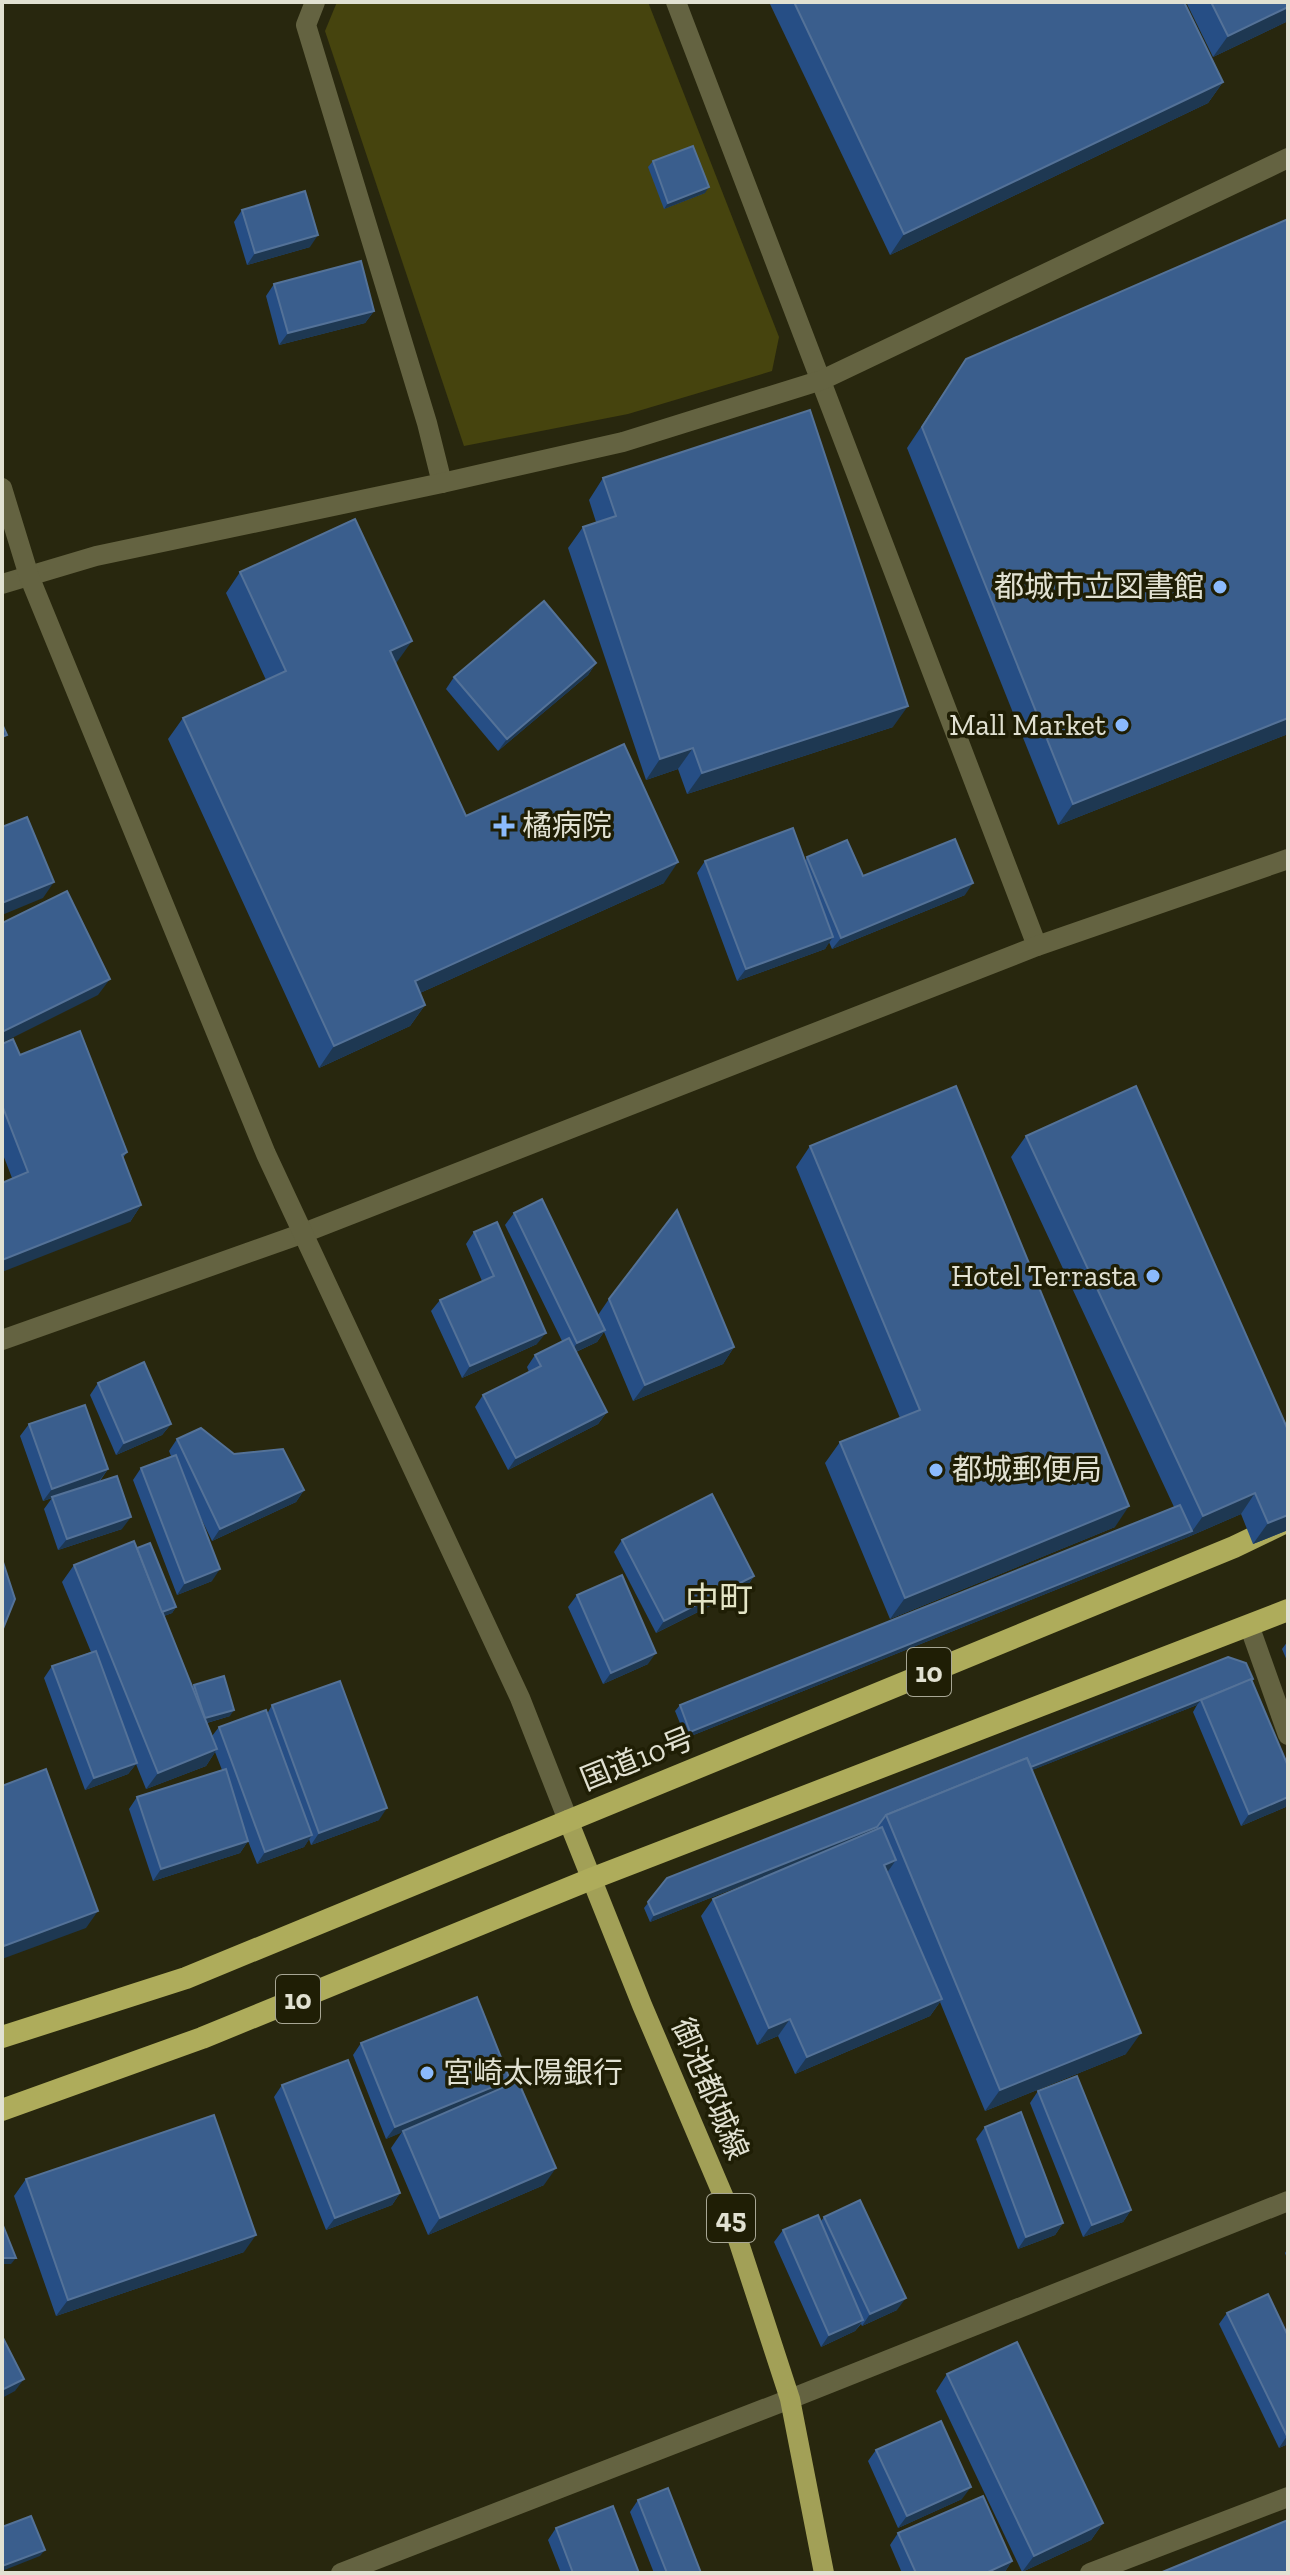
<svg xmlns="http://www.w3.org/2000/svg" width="1290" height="2575" viewBox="0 0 1290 2575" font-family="'Zilla Slab','Noto Sans JP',serif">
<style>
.green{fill:#46440e}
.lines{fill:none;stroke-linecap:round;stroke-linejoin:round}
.minor{stroke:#646341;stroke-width:20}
.tertiary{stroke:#646341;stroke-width:20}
.primary{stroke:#a2a057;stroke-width:20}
.trunk{stroke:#aeac5b;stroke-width:22}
.wall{fill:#264e85}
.shaded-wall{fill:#1e3852}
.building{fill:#3a5e8d;stroke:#547298;stroke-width:2}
.poi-dot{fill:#8bbafc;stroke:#1f1e05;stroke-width:3}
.labels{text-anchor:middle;stroke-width:7;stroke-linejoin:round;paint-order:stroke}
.shield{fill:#1f1e05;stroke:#a7a694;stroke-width:2}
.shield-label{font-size:28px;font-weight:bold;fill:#e1e1d2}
.poi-label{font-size:30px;fill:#e1e1d2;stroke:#1f1e05;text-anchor:end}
.street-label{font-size:30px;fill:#e1e1d2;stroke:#1f1e05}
.quarter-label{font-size:34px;fill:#e4e5c6;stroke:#1f1e05}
</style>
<rect width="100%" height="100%" fill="#28270e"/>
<polygon class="green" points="337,2 648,2 779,337 772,371 628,414 464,446 325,31"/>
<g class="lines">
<g class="minor">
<polyline points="315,2 306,25 427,423 442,483"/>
<polyline points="676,2 1037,946"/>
<polyline points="2,584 96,556 442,483 623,442 822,380 1288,158"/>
<polyline points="2,1340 301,1234 1037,946 1288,859"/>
<polyline points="1249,1625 1288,1735"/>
<polyline points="341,2573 790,2399 1288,2201"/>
<polyline points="1090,2573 1288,2497"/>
</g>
<polyline class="tertiary" points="2,488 29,576 266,1154 520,1698 568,1820"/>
<polyline class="primary" points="568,1820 642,2005 725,2200 790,2399 824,2573"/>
<g class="trunk">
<polyline points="2,2037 186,1978 1234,1547 1288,1521"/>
<polyline points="2,2110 202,2038 591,1879 1288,1610"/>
</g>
</g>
<g class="wall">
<polygon points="769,2 1184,2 1223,82 1208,103 890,255"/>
<polygon points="1186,2 1288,2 1288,21 1213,57"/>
<polygon points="653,161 705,193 664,209 648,167"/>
<polygon points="242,210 310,247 247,265 234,222"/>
<polygon points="1288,219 1288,734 1058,825 907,448 966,359"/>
<polygon points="274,284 374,311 365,323 279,345 266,296"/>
<polygon points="603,478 893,727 687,794 678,769 646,780 568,548 583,527 596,522 589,500"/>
<polygon points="240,572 397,662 395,663 466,816 664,883 420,993 425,1005 410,1026 319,1068 168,739 183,718 266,680 226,593"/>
<polygon points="596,663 588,675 498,751 446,689 454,677"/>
<polygon points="807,857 863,876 965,895 832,949 829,942 825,949 737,981 697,873 705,861 805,861"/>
<polygon points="2,1044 20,1055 127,1152 123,1158 141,1205 130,1222 12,1178 2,1152"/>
<polygon points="1026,1136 1288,1530 1253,1544 1241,1514 1188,1537 686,1738 675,1711 680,1705 1174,1507 1011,1157"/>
<polygon points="810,1146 1115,1527 890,1619 825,1463 840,1442 900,1418 796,1167"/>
<polygon points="514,1213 598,1315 609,1299 734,1347 723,1364 633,1401 604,1332 597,1342 576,1352 607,1412 598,1424 508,1470 475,1407 483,1395 529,1372 527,1367 535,1355 562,1341 505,1225"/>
<polygon points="474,1232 537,1344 462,1378 431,1311 440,1300 482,1281 466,1244"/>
<polygon points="98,1383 171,1424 162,1435 116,1455 90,1395"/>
<polygon points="29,1424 108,1469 100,1481 122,1529 58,1550 44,1509 52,1498 43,1501 20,1436"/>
<polygon points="177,1439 234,1454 304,1490 296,1502 212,1541 199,1514 212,1581 177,1595 133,1480 141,1468 171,1456 169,1451"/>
<polygon points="622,1540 754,1576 746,1588 656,1633 614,1552"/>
<polygon points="137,1548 176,1607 172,1613 164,1616 192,1687 194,1685 230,1716 207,1723 212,1736 219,1727 267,1714 272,1705 379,1820 311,1845 309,1839 304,1847 257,1864 248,1841 240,1853 153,1881 129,1809 137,1797 222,1770 215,1752 206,1766 146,1789 136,1764 128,1774 85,1790 44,1678 52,1666 91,1652 62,1582 74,1565"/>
<polygon points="577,1595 648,1664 603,1684 568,1607"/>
<polygon points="1288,1641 1288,1663 1282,1649"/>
<polygon points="1253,1679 1252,1681 1288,1766 1288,1806 1241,1826 1193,1712 1197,1705 1032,1770 1126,2054 985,2111 940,2002 930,2016 795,2074 778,2036 757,2045 701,1916 713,1899 790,1866 650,1922 644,1908 667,1878"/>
<polygon points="361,2043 510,2080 505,2087 544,2185 428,2235 391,2148 402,2132 386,2139 353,2055"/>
<polygon points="282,2085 400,2193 392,2205 326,2230 274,2097"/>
<polygon points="1038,2091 1131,2210 1123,2222 1083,2237 1030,2103"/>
<polygon points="985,2127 1063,2223 1055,2235 1018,2249 976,2139"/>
<polygon points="26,2179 244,2252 56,2316 14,2196"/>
<polygon points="824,2217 897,2310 862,2326 861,2324 855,2331 821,2347 774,2242 783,2230 821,2221"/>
<polygon points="1288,2248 1288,2261 1285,2253"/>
<polygon points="1227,2313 1288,2336 1288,2444 1279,2448 1219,2324"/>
<polygon points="947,2374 1103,2523 1091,2540 1022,2572 936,2391"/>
<polygon points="876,2450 962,2499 898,2528 868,2461"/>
<polygon points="638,2500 701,2573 654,2573 630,2512"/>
<polygon points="556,2528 639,2573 561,2573 548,2540"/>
<polygon points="898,2533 1012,2561 1004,2573 902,2573 890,2545"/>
</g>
<g class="shaded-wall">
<polygon points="1288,7 1288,21 1213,57 1228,36"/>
<polygon points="1223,82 1208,103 890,255 904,234"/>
<polygon points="709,187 705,193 664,209 668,203"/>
<polygon points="318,235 310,247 247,265 255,253"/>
<polygon points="374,311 365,323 279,345 288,333"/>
<polygon points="412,641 397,662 375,672 390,651"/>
<polygon points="596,663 588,675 498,751 507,739"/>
<polygon points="908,706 893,727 687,794 702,773"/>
<polygon points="1288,718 1288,734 1058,825 1073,804"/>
<polygon points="693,748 678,769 646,780 660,759"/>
<polygon points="678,862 664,883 400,1002 415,981"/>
<polygon points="54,882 43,898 2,915 2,903"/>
<polygon points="973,883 965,895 832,949 841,938"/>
<polygon points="833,937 825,949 737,981 746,969"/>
<polygon points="110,979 98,995 2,1043 2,1032"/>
<polygon points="425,1005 410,1026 319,1068 334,1046"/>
<polygon points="141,1205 130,1222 2,1272 2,1260"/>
<polygon points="605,1330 597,1342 569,1355 577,1343"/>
<polygon points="546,1333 537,1344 462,1378 470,1366"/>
<polygon points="734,1347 723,1364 633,1401 645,1385"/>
<polygon points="607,1412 598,1424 508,1470 516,1458"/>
<polygon points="171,1424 162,1435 116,1455 124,1443"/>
<polygon points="108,1469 99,1481 43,1501 52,1489"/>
<polygon points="304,1490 296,1502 212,1541 220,1529"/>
<polygon points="1255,1493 1241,1514 1188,1537 1203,1516"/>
<polygon points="1129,1506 1115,1527 890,1619 905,1598"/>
<polygon points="1288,1515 1288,1530 1253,1544 1268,1523"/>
<polygon points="131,1517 122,1529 58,1550 67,1539"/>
<polygon points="1192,1531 1188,1537 686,1738 690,1732"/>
<polygon points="220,1569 212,1581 177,1595 185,1583"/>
<polygon points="754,1576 746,1588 656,1633 664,1621"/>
<polygon points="176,1607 172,1613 148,1622 152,1616"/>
<polygon points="656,1653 648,1664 603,1684 611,1673"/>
<polygon points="1253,1679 1248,1685 1201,1700 1197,1705 891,1826 889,1823"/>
<polygon points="234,1710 230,1716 199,1725 203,1719"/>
<polygon points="217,1749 206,1766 146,1789 158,1773"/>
<polygon points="137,1763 128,1774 85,1790 94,1778"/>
<polygon points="1288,1797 1288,1806 1241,1826 1249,1814"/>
<polygon points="387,1808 379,1820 311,1845 319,1833"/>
<polygon points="877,1827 873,1833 650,1922 654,1915"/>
<polygon points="312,1835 304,1847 257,1864 265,1852"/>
<polygon points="248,1841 240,1853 153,1881 161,1869"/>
<polygon points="896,1860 884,1877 884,1865"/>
<polygon points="98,1911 86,1928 2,1959 2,1948 4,1946"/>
<polygon points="942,1999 930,2016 795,2074 807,2057"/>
<polygon points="790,2019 778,2036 757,2045 769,2028"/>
<polygon points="1141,2033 1126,2054 985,2111 1000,2090"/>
<polygon points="510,2080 502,2092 386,2139 395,2127"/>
<polygon points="556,2168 544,2185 428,2235 440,2218"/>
<polygon points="400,2193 392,2205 326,2230 335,2218"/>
<polygon points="1131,2210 1123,2222 1083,2237 1092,2225"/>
<polygon points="1063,2223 1055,2235 1018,2249 1026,2237"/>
<polygon points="256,2235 244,2252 56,2316 68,2300"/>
<polygon points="2,2258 16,2258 11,2264 2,2264"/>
<polygon points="906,2298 897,2310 862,2326 870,2314"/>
<polygon points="863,2320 855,2331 821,2347 829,2335"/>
<polygon points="24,2379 15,2391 2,2398 2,2390"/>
<polygon points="1287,2436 1288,2436 1288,2444 1279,2448"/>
<polygon points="971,2487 962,2499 898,2528 907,2516"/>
<polygon points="1103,2523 1091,2540 1022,2572 1034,2556"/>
<polygon points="45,2550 40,2556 2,2571 2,2566"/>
<polygon points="1012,2561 1004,2573 986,2573"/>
</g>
<g class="building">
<polygon points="794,2 1184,2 1223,82 904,234"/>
<polygon points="1211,2 1288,2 1288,7 1228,36"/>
<polygon points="693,146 709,187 668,203 653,161"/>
<polygon points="305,191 318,235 255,253 242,210"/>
<polygon points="1288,219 1288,718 1073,804 922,427 966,359"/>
<polygon points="361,261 374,311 288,333 274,284"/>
<polygon points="810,410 908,706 702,773 693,748 660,759 583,527 616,516 603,478"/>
<polygon points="355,519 412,641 390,651 466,816 624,744 678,862 415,981 425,1005 334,1046 183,718 286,671 240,572"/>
<polygon points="544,601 596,663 507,739 454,677"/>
<polygon points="2,724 7,735 2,737"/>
<polygon points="27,817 54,882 2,903 2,827"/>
<polygon points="793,828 833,937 746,969 705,861"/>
<polygon points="955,839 973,883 841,938 807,857 847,840 863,876"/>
<polygon points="67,891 110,979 2,1032 2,923"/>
<polygon points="80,1031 127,1152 122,1155 141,1205 2,1260 2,1183 28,1172 2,1105 2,1044 13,1039 20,1055"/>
<polygon points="956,1086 1129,1506 905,1598 840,1442 920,1410 810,1146"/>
<polygon points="1136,1086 1288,1430 1288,1515 1268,1523 1255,1493 1203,1516 1026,1136"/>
<polygon points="542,1199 605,1330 577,1343 514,1213"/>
<polygon points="677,1210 734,1347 645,1385 609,1299"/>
<polygon points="497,1222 546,1333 470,1366 440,1300 494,1276 474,1232"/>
<polygon points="569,1338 607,1412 516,1458 483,1395 541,1366 535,1355"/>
<polygon points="144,1362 171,1424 124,1443 98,1383"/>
<polygon points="85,1405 108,1469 52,1489 29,1424"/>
<polygon points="201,1428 234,1454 283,1449 304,1490 220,1529 177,1439"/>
<polygon points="176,1455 220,1569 185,1583 141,1468"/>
<polygon points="117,1476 131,1517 67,1539 52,1497"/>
<polygon points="712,1494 754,1576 664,1621 622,1540"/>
<polygon points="1180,1505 1192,1531 690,1732 680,1705"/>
<polygon points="134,1541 217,1749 158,1773 74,1565"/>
<polygon points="150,1543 176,1607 162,1612 137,1548"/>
<polygon points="2,1559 15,1599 2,1631"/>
<polygon points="622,1575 656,1653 611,1673 577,1595"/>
<polygon points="96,1651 137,1763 94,1778 52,1666"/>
<polygon points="1228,1657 1246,1663 1253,1679 1031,1767 1027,1758 886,1815 877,1827 654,1915 648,1902 667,1878"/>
<polygon points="224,1676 234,1710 205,1718 194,1685"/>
<polygon points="1251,1679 1288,1766 1288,1797 1249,1814 1201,1700"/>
<polygon points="340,1681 387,1808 319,1833 272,1705"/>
<polygon points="266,1710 312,1835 265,1852 219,1727"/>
<polygon points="1027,1758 1141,2033 1000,2090 886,1815"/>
<polygon points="46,1769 98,1911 4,1946 2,1941 2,1786"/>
<polygon points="226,1769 248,1841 161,1869 137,1797"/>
<polygon points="882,1827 896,1860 884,1865 942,1999 807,2057 790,2019 769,2028 713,1899"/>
<polygon points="477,1997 510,2080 395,2127 361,2043"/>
<polygon points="348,2060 400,2193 335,2218 282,2085"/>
<polygon points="1077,2076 1131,2210 1092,2225 1038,2091"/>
<polygon points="518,2081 556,2168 440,2218 403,2131"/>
<polygon points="1021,2112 1063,2223 1026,2237 985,2127"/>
<polygon points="214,2115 256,2235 68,2300 26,2179"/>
<polygon points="860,2200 906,2298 870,2314 824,2217"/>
<polygon points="818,2215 863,2320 829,2335 783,2230"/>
<polygon points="2,2223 16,2258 2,2258"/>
<polygon points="1268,2294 1288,2336 1288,2436 1287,2436 1227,2313"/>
<polygon points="2,2336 24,2379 2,2390"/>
<polygon points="1017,2342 1103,2523 1034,2556 947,2374"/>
<polygon points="941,2421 971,2487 907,2516 876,2450"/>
<polygon points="668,2488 701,2573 667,2573 638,2500"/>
<polygon points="983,2496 1012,2561 986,2573 916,2573 898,2533"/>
<polygon points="613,2506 639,2573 573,2573 556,2528"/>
<polygon points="31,2516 45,2550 2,2566 2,2527"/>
<polygon points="1288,2520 1288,2573 1160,2573"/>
</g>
<g class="poi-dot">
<circle cx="1220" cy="587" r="8"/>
<circle cx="1122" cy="725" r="8"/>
<path d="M500 814h8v8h8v8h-8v8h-8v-8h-8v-8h8z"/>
<circle cx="1153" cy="1276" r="8"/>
<circle cx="936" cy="1470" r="8"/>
<circle cx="427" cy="2073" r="8"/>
</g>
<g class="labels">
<g class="shield">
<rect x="907" y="1648" width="44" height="48" rx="6"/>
<rect x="276" y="1975" width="44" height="48" rx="6"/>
<rect x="707" y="2194" width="48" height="48" rx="6"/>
</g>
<g class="shield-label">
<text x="929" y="1682">10</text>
<text x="298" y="2009">10</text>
<text x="731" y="2228">45</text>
</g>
<g class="poi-label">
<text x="1204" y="597">都城市立図書館</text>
<text x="1106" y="735">Mall Market</text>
<text x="522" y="836" text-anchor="start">橘病院</text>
<text x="1137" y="1286">Hotel Terrasta</text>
<text x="952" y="1480" text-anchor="start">都城郵便局</text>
<text x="443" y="2083" text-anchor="start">宮崎太陽銀行</text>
</g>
<g class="street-label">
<text transform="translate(637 1759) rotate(-22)" y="10">国道10号</text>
<text transform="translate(710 2089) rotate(67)" y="10">御池都城線</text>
</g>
<g class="quarter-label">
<text x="719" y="1611">中町</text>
</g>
</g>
<rect width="1290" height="2575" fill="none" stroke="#e1e1d2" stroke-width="8"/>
</svg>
